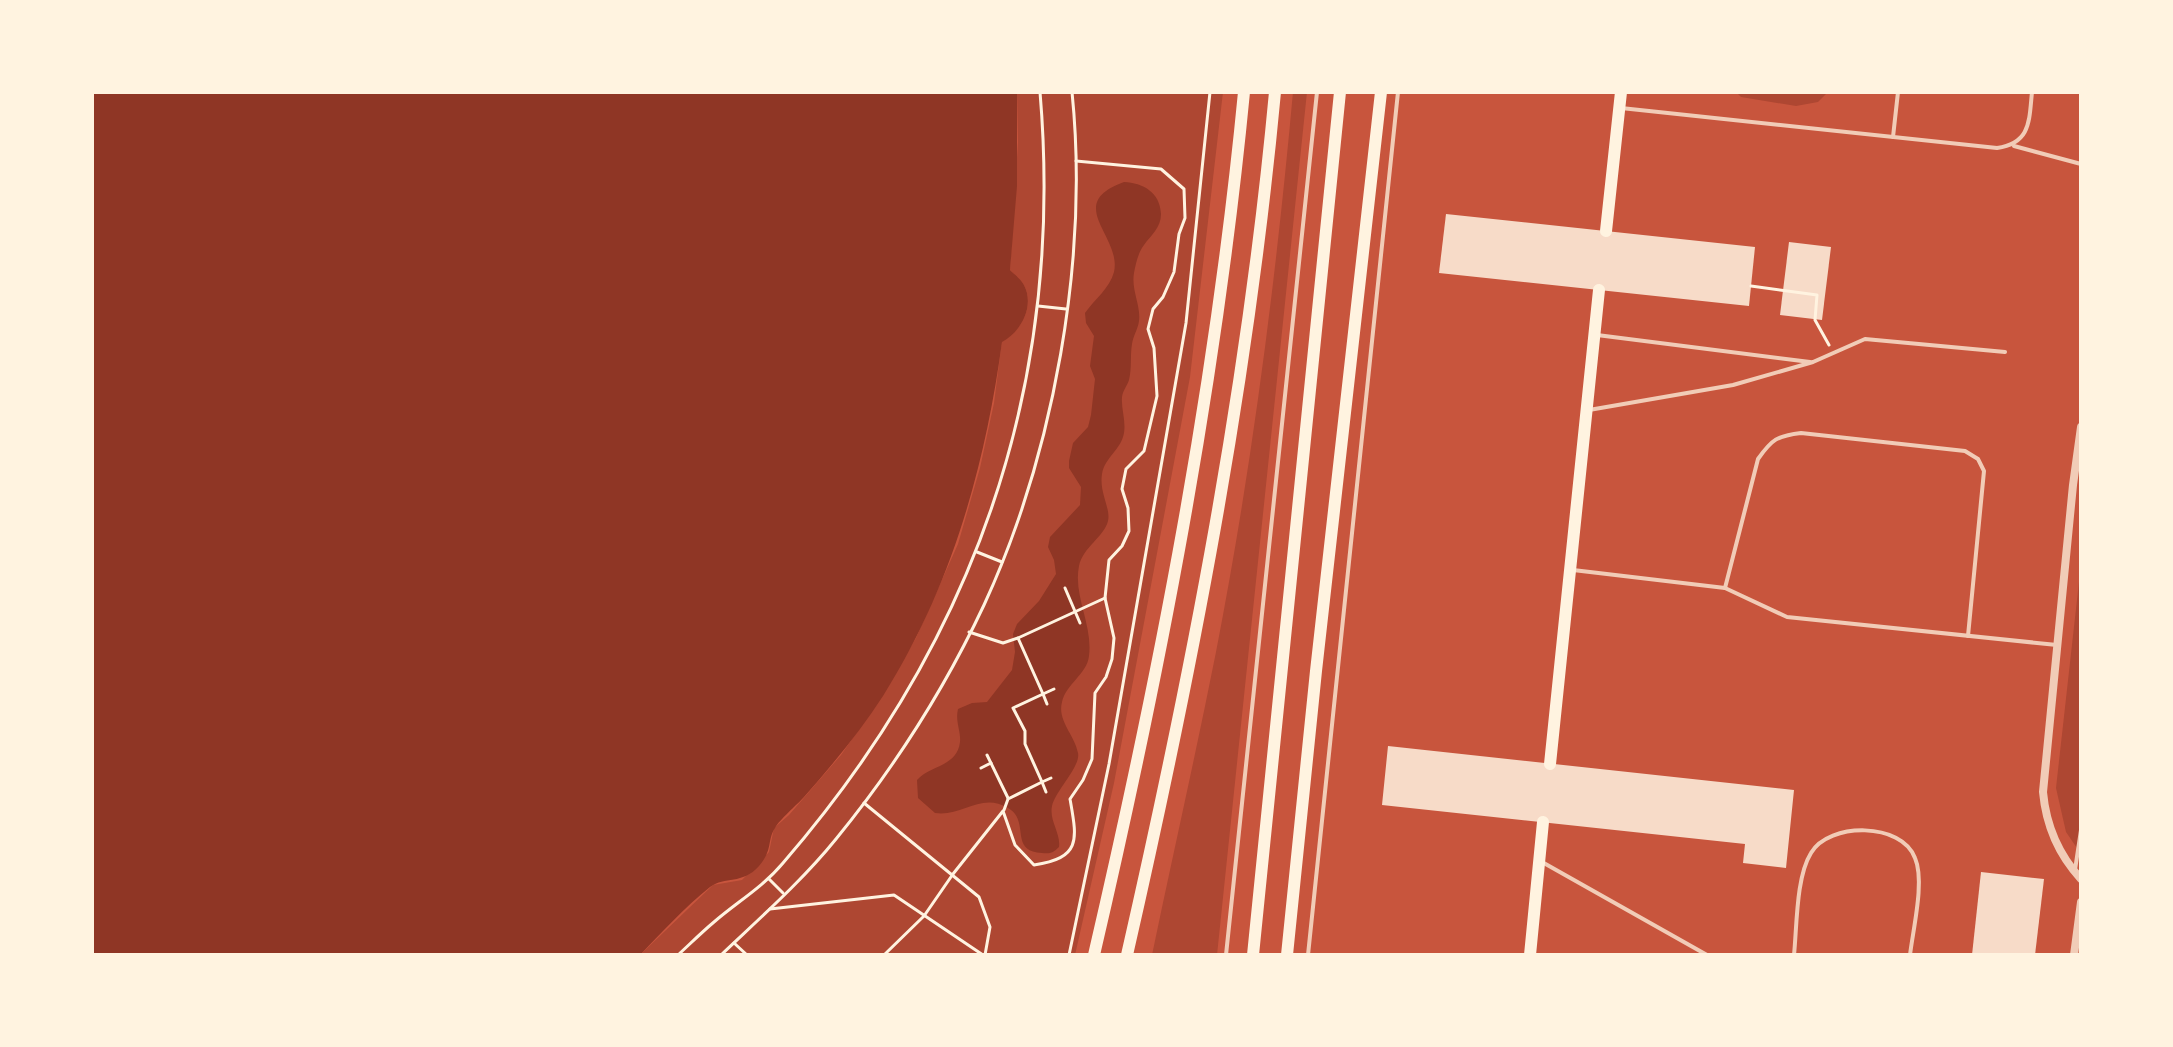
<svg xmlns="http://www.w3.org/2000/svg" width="2173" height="1047" viewBox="0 0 2173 1047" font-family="'Fira Sans',sans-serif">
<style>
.green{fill:#ae4732}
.water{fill:#8f3625}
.building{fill:#f7dbc8}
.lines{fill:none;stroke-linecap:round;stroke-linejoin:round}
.path{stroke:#fff3e0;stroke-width:3}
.service{stroke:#f1ccb7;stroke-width:4}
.minor{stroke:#f1ccb7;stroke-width:8}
.primary{stroke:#fff3e0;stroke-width:12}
.trunk{stroke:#fff3e0;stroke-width:12}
</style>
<rect width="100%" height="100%" fill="#c8553d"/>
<g class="green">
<path d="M1017,92H1223L1190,377L1114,783L1075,955H640L713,885L742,880L769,852L774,828L789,815L841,755L882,696L916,638L958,544L980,468L994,403L1002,341C1021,332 1035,306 1024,285C1021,279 1014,274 1010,270L1018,142Z"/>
<path d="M1293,92H1307L1217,955H1152C1173,854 1196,753 1216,652C1252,467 1276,279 1293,92Z"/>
<polygon points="1736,92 1828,92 1818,102 1796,106 1741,97"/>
<polygon points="2081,564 2081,854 2066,832 2056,788"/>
</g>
<g class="water">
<path d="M92,92H1017V186L1010,270C1014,274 1021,279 1024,285C1035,306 1021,332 1002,342C985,467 951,588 883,696C860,732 832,765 804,797C797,805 779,820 775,828C767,840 773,850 759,866C742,885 725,876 710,887C685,907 662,932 640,955H92Z"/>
<path d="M1124,182C1143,183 1160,192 1161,214C1161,228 1151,235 1144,245C1138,253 1136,263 1134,273C1131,290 1141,305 1139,321C1138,329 1133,336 1132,344C1130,356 1132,368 1129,380C1127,386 1123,390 1122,397C1121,409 1126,420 1124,433C1121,450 1105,457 1102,474C1099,493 1111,508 1108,521C1104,537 1083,547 1079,566C1073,596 1093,625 1089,656C1087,674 1066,684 1062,702C1057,721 1075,735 1078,753C1081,766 1056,790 1052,806C1049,821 1061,833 1059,847C1053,853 1050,854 1042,853C1008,851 1031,821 1008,808C981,792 962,817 935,813L918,798L917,780C930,765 957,767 960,742C961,730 955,722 958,709L972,703L987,702L1012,670L1015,652L1013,634L1017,624L1039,601L1056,574L1054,560L1048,547L1050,537L1080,505L1081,487L1069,468V461L1073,443L1088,427L1091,415L1095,379L1090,366L1094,336L1086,323L1085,313C1094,300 1110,288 1114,272C1122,236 1063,204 1124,182Z"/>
</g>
<g class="building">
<polygon points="1446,214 1755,247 1749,306 1439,273"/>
<polygon points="1789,242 1831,247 1822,320 1780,315"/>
<polygon points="1388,746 1794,790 1786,868 1743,863 1745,844 1382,805"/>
<polygon points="1981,872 2044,879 2035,955 1972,955"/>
</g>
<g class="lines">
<g class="path">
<polyline points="1751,286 1817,295 1815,320 1829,345"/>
<polyline points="1038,306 1066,309"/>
<polyline points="977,552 1002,562"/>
<polyline points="1065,588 1080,623"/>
<polyline points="969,632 1003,643 1018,638"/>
<polyline points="1047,704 1043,694 1054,689"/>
<polyline points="987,755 1008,798"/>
<polyline points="981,768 991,763"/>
<polyline points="1046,792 1042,782 1051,778"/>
<polyline points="864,803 979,897 990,927 985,955"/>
<polyline points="1004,810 1008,799 1042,782 1025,744 1025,731 1013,708 1043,694 1018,638 1105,598"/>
<polyline points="769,879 783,893"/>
<polyline points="770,909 894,895 983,955"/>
<polyline points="734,943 747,955"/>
<path d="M678,955C690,944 702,932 714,922C737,902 763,887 783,863C975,641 1065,386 1040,92"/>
<path d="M721,955C760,918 802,881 836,839C894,768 945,688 984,605C1054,453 1089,259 1072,92"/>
<path d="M884,955L924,916L953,874L1003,811L1015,845L1034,865C1082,858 1077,839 1070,799L1083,780L1092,759L1095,693L1106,677L1112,659L1114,638L1105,598L1109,560L1122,546L1129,531L1128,508L1122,489L1126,469L1144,451L1157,396L1154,348L1148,329L1153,309L1163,297L1174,272L1179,234L1185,218L1184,189L1161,169L1076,161"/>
<polyline points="1069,955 1109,764 1186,323 1210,92"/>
</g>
<g class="service">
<path d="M1621,108L1997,148C2031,143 2029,121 2032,92"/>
<polyline points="1893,137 1898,92"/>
<polyline points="2014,146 2081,164"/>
<polyline points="1597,335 1810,362"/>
<polyline points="1589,410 1733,385 1813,362 1865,339 2005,352"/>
<polyline points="1573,570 1725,588 1787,617 2057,645"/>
<path d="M1725,588L1758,459C1772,439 1777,436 1801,433L1965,451L1978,459L1984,471L1968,636"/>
<polyline points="1542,862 1707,955"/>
<polyline points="2075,870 2081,830"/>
<polyline points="1226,955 1317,92"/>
<polyline points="1308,955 1398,92"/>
<path d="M1794,955C1797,926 1796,877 1811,853C1829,822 1902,822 1915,858C1925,881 1913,929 1910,955"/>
</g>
<g class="minor">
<path d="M2081,427L2073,485L2043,792C2046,825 2058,854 2081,879"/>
<polyline points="2074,955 2081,902"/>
</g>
<g class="primary">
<path d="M1094,955C1160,671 1216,383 1244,92"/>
<path d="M1127,955C1192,670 1248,383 1275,92"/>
</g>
<g class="trunk">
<polyline points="1606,231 1621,92"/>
<polyline points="1550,764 1599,290"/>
<polyline points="1253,955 1340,92"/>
<polyline points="1287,955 1316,671 1381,92"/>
<polyline points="1530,955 1543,822"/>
</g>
</g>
<rect width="2173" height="1047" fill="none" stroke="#fff3e0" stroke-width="188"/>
</svg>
